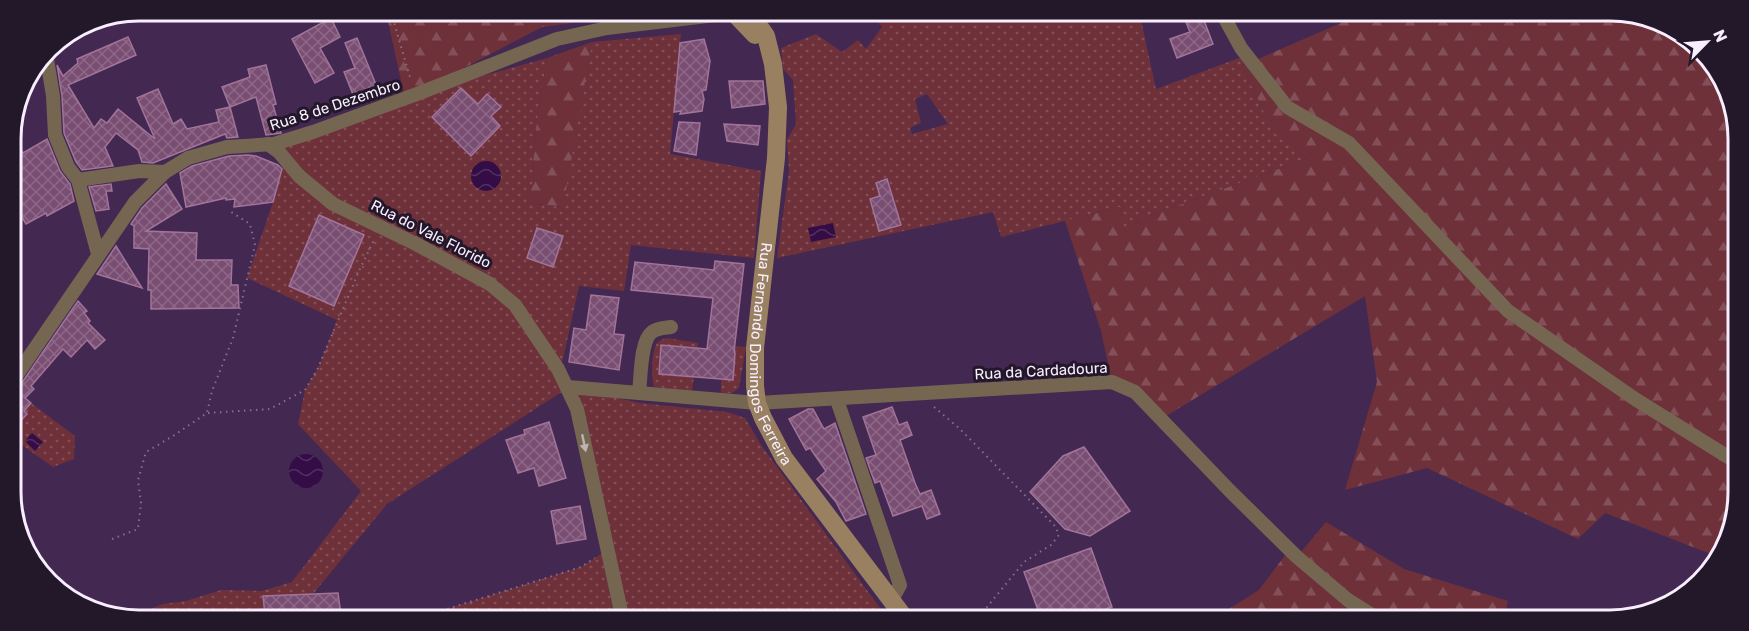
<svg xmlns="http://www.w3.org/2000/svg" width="1749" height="631" viewBox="0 0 1749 631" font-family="Rubik,sans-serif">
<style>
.green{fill:url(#green-dots);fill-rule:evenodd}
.forest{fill:url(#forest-firs)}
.water{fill:url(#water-waves)}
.building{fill:url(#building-cross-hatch);stroke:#a2749a;stroke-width:1.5}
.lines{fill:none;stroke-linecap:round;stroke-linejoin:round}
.path{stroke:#857091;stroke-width:2;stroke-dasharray:1.5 4.5;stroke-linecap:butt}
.street{stroke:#756652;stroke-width:14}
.secondary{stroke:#998061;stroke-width:18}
.oneway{fill:#bdb1b1}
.labels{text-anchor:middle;stroke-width:6;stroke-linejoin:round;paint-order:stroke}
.street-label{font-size:15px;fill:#f8eefe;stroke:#23172a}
.rim{fill:none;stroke:#f8eefe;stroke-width:3}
</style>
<defs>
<pattern id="green-dots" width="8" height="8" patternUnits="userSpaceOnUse" patternTransform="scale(1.5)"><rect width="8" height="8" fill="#6e313a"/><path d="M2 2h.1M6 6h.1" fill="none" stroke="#834f58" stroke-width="1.8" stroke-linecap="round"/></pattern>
<pattern id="forest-firs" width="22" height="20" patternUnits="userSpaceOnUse" patternTransform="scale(1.5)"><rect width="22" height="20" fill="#6e313a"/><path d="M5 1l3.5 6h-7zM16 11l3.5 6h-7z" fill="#834f58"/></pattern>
<pattern id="water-waves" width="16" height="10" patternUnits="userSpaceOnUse" patternTransform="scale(1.5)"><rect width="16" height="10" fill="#340c46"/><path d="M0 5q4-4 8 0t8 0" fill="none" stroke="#523062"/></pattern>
<pattern id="building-cross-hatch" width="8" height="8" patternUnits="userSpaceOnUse" patternTransform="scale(1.5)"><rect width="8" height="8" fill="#794e72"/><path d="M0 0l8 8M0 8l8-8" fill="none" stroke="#8d6887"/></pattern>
</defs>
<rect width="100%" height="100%" fill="#432852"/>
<g class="green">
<polygon points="544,12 648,13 542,27"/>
<path d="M877,14L1140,15L1156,89L1247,55L1251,61L1242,66L1265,114L1306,159L1141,219L1124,233L1120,207L1001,237L993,212L777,258L789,171L787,140L796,124L793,80L783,69L781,48L816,34L842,52L858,40L866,49L882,27L874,17ZM927,94L948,124L912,134L910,128L921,123L915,99Z"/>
<polygon points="681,34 670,154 761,171 754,258 631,245 624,291 579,286 563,359 558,369 568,387 640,403 727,412 745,418 761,445 880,608 878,617 437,615 447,609 581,567 607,550 568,388 387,504 313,594 263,596 265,615 248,614 246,608 221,614 138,614 163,604 186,601 221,590 262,591 292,582 361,491 298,424 305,390 318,368 337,320 247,278 273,202 282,167 287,161 274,144 417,94 547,58 534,141 533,183 527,203 562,207 592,42"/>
<path d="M667,338L698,343L692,391L654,387C651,378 651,349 658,342C660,340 664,339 667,338Z"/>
<polygon points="708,344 746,347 739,388 732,393 721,394 721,379 733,380 735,353 707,350"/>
<polygon points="31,403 75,436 74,459 53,467 12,438 12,434 27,414 24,411"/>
</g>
<g class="forest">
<polygon points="386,12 544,12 542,27 405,99"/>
<polygon points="1357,16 1651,17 1707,54 1737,122 1732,533 1716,556 1605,513 1578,539 1427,468 1345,490 1377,382 1365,296 1161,419 1112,382 1101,331 1065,221 1120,207 1125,232 1141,219 1306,159 1265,114 1242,66"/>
<polygon points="592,42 563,207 527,203 533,183 534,141 547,58"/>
<polygon points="1326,522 1404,569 1508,601 1504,620 1213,619 1259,590 1289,550 1297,557"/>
</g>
<g class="water">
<circle cx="486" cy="176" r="15"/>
<polygon points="833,223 836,237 811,242 808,228"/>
<polygon points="32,433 43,442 35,451 25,441"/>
<circle cx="306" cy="471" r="17"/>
</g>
<g class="building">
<polygon points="1183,15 1202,15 1213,44 1177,58 1170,39 1190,32"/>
<polygon points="331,18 340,37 320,48 334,73 315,83 292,39"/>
<polygon points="128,37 136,55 68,85 94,128 101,119 107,123 118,109 155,139 137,98 158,89 173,124 181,119 187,129 219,122 216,110 230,107 238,137 227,138 225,134 153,163 142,162 138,150 116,133 105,147 113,166 82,170 76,162 64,133 62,96 57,65 63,76 78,63 77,59"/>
<polygon points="357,38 377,87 354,97 344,72 355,68 345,43"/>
<polygon points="704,39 710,61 706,90 702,91 704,99 702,111 680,114 681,111 674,112 680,43"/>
<polygon points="266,65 276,104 273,105 281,133 266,135 256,97 230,107 222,87 250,77 248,69"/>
<polygon points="729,81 763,81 765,104 732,108"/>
<polygon points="461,88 478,104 487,94 501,107 491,116 500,126 471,156 432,117"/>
<polygon points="679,122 700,123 696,155 674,151"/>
<polygon points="724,124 760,126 758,145 727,141"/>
<polygon points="47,139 60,171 70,184 74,201 47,216 46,213 26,224 19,212 15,215 11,208 11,152 20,147 23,153"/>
<polygon points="248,155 256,156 278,165 282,169 273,202 234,207 235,199 226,200 226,198 186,207 180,173 192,166 229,156"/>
<polygon points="887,179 901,225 879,231 870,199 880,196 876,183"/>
<polygon points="111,184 112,191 106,191 109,209 96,211 89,187"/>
<polygon points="166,184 182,209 146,231 197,233 196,260 232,260 231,285 238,285 239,308 151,309 151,290 148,290 149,249 134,248 134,226 131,224 142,208"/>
<polygon points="319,215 364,235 334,306 289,286"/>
<polygon points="537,228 563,236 553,267 527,258"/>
<polygon points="116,246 142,288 97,274"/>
<polygon points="715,261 744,264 734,352 735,353 733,380 659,374 661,345 707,349 713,298 631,290 635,262 714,270"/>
<polygon points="591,295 619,298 614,334 624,335 619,370 569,362 574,328 586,330"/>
<polygon points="78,301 87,311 84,313 90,321 88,323 105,340 95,349 87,340 71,357 63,349 31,386 34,389 25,398 31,403 24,411 27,414 12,430 12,391 19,387"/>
<polygon points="892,407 899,425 907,422 912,435 900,440 915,483 920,494 931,490 940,514 927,519 922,506 893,516 880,481 875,483 866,458 876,455 863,417"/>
<polygon points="808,409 813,409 824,429 835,423 866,514 846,521 836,502 817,479 826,471 810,448 806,450 789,419"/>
<polygon points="549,422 566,478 539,486 534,468 518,473 506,440 525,434 524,430"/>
<polygon points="1084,447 1130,511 1090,536 1065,529 1030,492 1063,456"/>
<polygon points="580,506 586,539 557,544 551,511"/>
<polygon points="1091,548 1112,607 1080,618 1041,618 1024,572"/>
<polygon points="338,593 341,615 265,615 263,596"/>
</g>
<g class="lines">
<g class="path">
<polyline points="391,12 411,81"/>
<polyline points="934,407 960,429 1055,526 1059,535 1051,545 1024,562 978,618"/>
<polyline points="208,413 270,409 305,390 318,368 359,271 374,240"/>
<polyline points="112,539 138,529 141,503 138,480 146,452 173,436 207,413 212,391 233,338 255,245 250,224 228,210"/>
<polyline points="437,615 447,609 581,567 595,558"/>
</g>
<g class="street">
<polyline points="1223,15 1241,48 1287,107 1349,143 1508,311 1635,399 1733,460"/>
<polyline points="46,53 53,96 55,135 68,167 78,180 98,254"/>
<polyline points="268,144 279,152 299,176 333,204 416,244 490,284 515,305 558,369 577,409 622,616"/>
<polyline points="78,180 139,171 165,172"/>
<polyline points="12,382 135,202 165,172 188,158 227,147 274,144 313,132 417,94 557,39 607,28 732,13"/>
<polyline points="568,387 757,403 1112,382 1135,392 1230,491 1297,557 1348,600 1378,619"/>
<path d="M639,393C641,378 640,341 652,332C657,328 664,328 671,327"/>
<polyline points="837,400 900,585 895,594 890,598"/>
</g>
<g class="secondary">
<polyline points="734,13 755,35"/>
<path id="s1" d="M750,13L766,36L773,64L778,107L776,158L755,348V386L757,403L763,418L784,458L904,617"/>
</g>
</g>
<defs><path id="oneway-solid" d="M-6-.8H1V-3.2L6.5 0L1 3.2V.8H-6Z" transform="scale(1.5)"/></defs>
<use class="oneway" href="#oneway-solid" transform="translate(584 443) rotate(78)"/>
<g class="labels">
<g class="street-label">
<text transform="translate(335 105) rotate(-18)" y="5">Rua 8 de Dezembro</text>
<text transform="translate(431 234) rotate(27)" y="5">Rua do Vale Florido</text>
<text dy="5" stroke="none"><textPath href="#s1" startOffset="351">Rua Fernando Domingos Ferreira</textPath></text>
<text transform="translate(1041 371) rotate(-3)" y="5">Rua da Cardadoura</text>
</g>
</g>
<path d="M0 0H1749V631H0ZM139 21H1610A118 118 0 0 1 1728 139V492A118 118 0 0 1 1610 610H139A118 118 0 0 1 21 492V139A118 118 0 0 1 139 21Z" fill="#23172a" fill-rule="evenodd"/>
<path class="rim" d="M139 21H1610A118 118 0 0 1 1728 139V492A118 118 0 0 1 1610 610H139A118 118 0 0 1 21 492V139A118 118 0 0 1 139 21Z"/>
<g transform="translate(1707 42) rotate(65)" stroke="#23172a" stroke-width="4.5" paint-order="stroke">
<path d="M0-4.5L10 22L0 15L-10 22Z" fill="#f8eefe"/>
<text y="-9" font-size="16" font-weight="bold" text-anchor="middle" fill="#f8eefe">N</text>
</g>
</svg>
